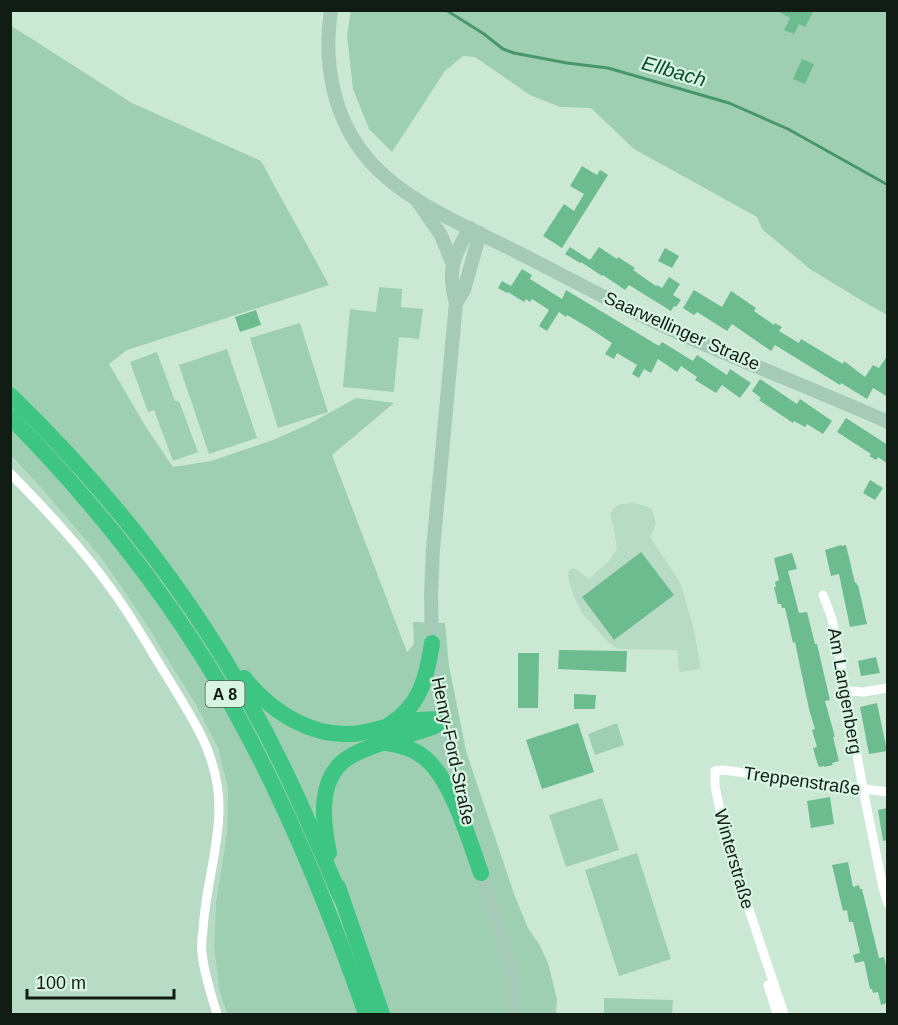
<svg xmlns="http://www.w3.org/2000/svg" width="898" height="1025" viewBox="0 0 898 1025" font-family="Helvetica,sans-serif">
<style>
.built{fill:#b8dbc5}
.green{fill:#9fcfb2}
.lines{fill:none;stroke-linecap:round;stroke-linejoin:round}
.stream{stroke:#48976c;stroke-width:3}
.building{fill:#6dbc8f}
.street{stroke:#fff;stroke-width:9}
.secondary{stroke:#a6cab8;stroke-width:14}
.highway{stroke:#3ec583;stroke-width:16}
.labels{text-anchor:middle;stroke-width:4.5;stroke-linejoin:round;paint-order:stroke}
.shield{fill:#d8f5e3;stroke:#4d5d53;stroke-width:1.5}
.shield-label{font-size:16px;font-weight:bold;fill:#111c15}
.street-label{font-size:18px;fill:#111c15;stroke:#d8f5e3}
.water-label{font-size:20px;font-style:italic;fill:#0a4a2d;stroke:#d8f5e3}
</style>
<rect width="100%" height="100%" fill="#cbe8d5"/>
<g class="built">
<polygon points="10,456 43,490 102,559 143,619 197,705 218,748 228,789 227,833 216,902 214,947 219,989 227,1014 11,1014"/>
<polygon points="634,503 646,506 652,509 656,524 650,537 680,582 693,626 701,669 679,672 677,650 618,649 609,643 582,613 574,597 568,576 569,572 570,569 576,569 589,579 608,562 617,549 614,529 610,514 613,509 620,504"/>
</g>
<g class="green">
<polygon points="351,10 887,11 887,315 864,302 810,269 763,230 757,217 634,149 591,108 560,107 530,95 475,57 463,56 445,71 392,152 369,129 353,89 347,35"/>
<polygon points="10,25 132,103 261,161 329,285 127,350 109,364 146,427 173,467 211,461 273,440 307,425 356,398 394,403 332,455 407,652 414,644 413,622 445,623 449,666 466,751 514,894 528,928 539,944 548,963 557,999 556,1014 227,1014 219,989 214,947 216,902 227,833 228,789 218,748 196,705 143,619 102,559 43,490 11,456"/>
<polygon points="379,287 402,289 401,309 401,307 423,309 419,339 399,337 394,392 343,387 350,309 376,312"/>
<polygon points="300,323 328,412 278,428 250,338"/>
<polygon points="227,349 257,438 209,454 179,365"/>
<polygon points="157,352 175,401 179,401 198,452 173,461 154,410 148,412 130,362"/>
<polygon points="617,723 624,745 595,755 588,734"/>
<polygon points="602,798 619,850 566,867 549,815"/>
<polygon points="637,853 671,959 619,976 585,870"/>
<polygon points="604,998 673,1000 672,1014 604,1014"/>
</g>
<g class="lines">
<polyline class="stream" points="446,10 484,34 503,49 514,53 567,63 608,68 729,103 788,129 888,185"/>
</g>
<g class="building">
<polygon points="776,10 814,10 805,27 799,24 794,34 784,30 790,18"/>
<polygon points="802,59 814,64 805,84 793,79"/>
<polygon points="582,166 597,175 600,170 608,175 562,248 543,236 564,204 574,211 584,194 570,186"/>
<polygon points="570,247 590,260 599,247 617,259 618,257 635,268 633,270 656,286 657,285 662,288 669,277 680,284 673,295 681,300 676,307 674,306 671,311 629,285 625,290 603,275 602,276 581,262 580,263 565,254"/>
<polygon points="665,248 679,256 672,268 658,261"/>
<polygon points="522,269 532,275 530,279 562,299 566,290 659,346 662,342 693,361 697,355 727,375 730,369 751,383 740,398 722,385 716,393 695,380 697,377 681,366 677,372 658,359 651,373 644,369 639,378 632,374 637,365 617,353 614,359 605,354 612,343 589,328 567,315 566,317 559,312 547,331 539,326 549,310 532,299 530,302 526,299 524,302 508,292 507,293 498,288 502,281 511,286"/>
<polygon points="694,290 722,307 731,291 756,308 754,311 774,325 775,323 782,327 779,331 799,343 801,339 843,364 844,361 865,377 873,365 879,368 888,355 888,397 873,388 867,399 841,383 840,385 775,345 771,351 732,324 727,331 697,312 694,315 683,308"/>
<polygon points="256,310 261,325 240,332 235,317"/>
<polygon points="760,379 797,404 800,399 832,421 823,434 807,424 805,427 794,421 793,423 759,400 761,398 752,391"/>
<polygon points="846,418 888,445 888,464 878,457 876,460 869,456 871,454 837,432"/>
<polygon points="870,480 883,488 875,500 863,493"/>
<polygon points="841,545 842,546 846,545 855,583 856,582 857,585 858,585 867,624 850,627 839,574 831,576 825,550"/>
<polygon points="641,552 674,595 614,640 582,597"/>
<polygon points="792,553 797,569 788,571 799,613 807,612 815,644 817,644 830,700 825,701 835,737 833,737 839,761 832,763 833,765 824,767 824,766 819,767 816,759 813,748 817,747 812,730 815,729 809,709 795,642 793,643 785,608 782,608 781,604 778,604 774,587 776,587 775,582 779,580 774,558"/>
<polygon points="559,650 627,651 626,672 558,669"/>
<polygon points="518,653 539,653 538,708 518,708"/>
<polygon points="876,657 880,673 861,676 858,661"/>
<polygon points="574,694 596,695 595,709 574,709"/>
<polygon points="877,703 887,751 869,754 860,707"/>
<polygon points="578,723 594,772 542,789 526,740"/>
<polygon points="830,797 834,824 811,828 807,801"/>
<polygon points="888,808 888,840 883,841 878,810"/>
<polygon points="848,862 853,887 859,885 860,889 862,889 879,958 884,957 888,975 888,1003 881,1005 878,992 873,993 872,989 870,989 864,961 855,963 853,955 860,953 853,922 849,922 847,910 843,911 832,865"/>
</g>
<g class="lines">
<g class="street">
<path d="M10,473C46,510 82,548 112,590C132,617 148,646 166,675C192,718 219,755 219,808C219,849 205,889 203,930C202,937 201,945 202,953C204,974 211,994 217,1014"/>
<polyline points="823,595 832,619 846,691 863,789 883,888 888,904"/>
<polyline points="846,691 864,692 888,688"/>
<polyline points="768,985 777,1014"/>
<polyline points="784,1014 727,844 715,786 715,771 723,770 888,792"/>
</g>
<g class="secondary">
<path d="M331,10C323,63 333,118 368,159C404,202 472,229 521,254C574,281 625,309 679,333C748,364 818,391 888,422"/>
<polyline points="418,202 441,235 453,265"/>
<polyline points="456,303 464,290 480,233"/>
<path d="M462,807L442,720L432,643L431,595L433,549L456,303C447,271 453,256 470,228"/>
<path d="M478,863C492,913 516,962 515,1014"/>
</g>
<g class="highway">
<path d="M10,395C121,502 216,628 283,767C304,810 322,853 340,896"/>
<path d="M10,417C96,504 172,600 232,706C287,804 329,908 366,1014"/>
<path d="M244,678C271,712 314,740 360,733C387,728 414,716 441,720"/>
<path d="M390,724C420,706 427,677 432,643"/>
<path d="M387,743C402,745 415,749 426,759C452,781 469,840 481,873"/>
<path d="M329,853C322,820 317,775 351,756C375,742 409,736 435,726L442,720"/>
<polyline points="338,887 382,1014"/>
</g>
</g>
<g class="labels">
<rect class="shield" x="205.5" y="681" width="39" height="26" rx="4.5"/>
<g class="shield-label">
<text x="225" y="700">A 8</text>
</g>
<g class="street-label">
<text transform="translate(682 331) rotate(24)" y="6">Saarwellinger Straße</text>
<text transform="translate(845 691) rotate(80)" y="6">Am Langenberg</text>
<text transform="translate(453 751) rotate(78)" y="6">Henry-Ford-Straße</text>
<text transform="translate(802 781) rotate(8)" y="6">Treppenstraße</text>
<text transform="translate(734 859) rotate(74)" y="6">Winterstraße</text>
</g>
<g class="water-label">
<text transform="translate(674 71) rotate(16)" y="7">Ellbach</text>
</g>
</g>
<rect width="898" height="1025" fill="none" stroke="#111c15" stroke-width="24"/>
<path d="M27 989v9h147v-9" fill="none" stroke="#111c15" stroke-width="3"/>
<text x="36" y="989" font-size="18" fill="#111c15" stroke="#d8f5e3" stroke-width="4.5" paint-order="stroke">100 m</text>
</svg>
